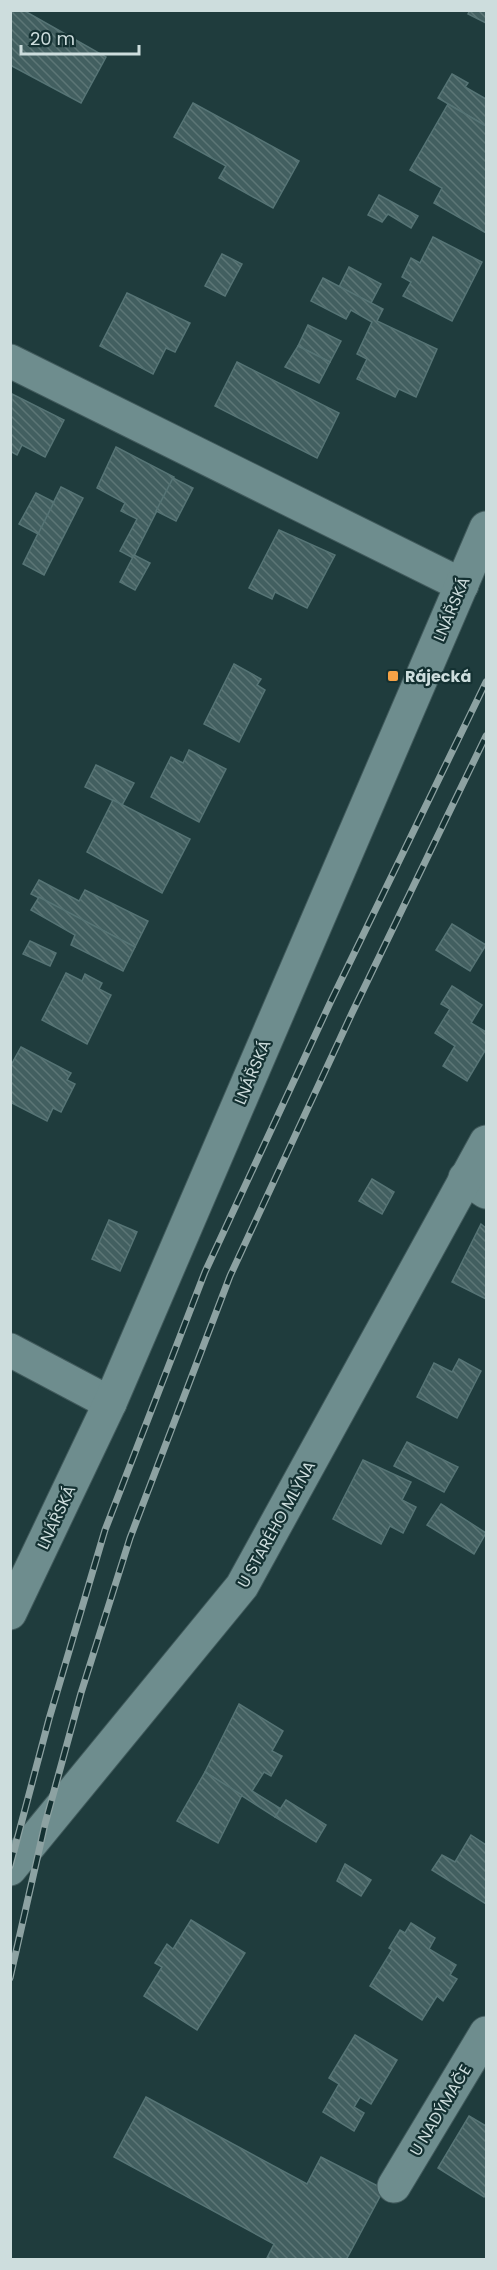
<svg xmlns="http://www.w3.org/2000/svg" width="497" height="2270" viewBox="0 0 497 2270" font-family="Poppins,sans-serif">
<style>
.building{fill:url(#building-back-hatch);stroke:#567475;stroke-width:1.5}
.lines{fill:none;stroke-linecap:round;stroke-linejoin:round}
.street-casing{stroke:#415a5c;stroke-width:35}
.secondary-casing{stroke:#415a5c;stroke-width:35}
.street{stroke:#6e8d8e;stroke-width:33}
.secondary{stroke:#6e8d8e;stroke-width:33}
.rail-casing{stroke:#8da2a2;stroke-width:7}
.rail{stroke:#143132;stroke-width:4.5;stroke-dasharray:14;stroke-linecap:butt}
.poi-dot{fill:#f5a246;stroke:#143132;stroke-width:2}
.labels{text-anchor:middle;stroke-width:4.5;stroke-linejoin:round;paint-order:stroke}
.street-label{font-size:16px;fill:#cddddd;stroke:#143132}
.poi-label{font-size:16px;font-weight:bold;fill:#cddddd;stroke:#143132;text-anchor:start}
</style>
<defs>
<pattern id="building-back-hatch" width="6" height="6" patternUnits="userSpaceOnUse" patternTransform="scale(1.5)"><rect width="6" height="6" fill="#425f60"/><path d="M-1 5l2 2M0 0l6 6M5-1l2 2" fill="none" stroke="#5c7676"/></pattern>
</defs>
<rect width="100%" height="100%" fill="#1f3c3d"/>
<g class="building">
<polygon points="10,10 23,10 106,57 81,103 10,65"/>
<polygon points="470,10 486,10 486,23 468,14"/>
<polygon points="452,74 468,83 465,87 486,99 486,126 438,98"/>
<polygon points="193,103 299,161 273,208 219,178 226,166 174,137"/>
<polygon points="448,104 486,126 486,233 434,203 442,188 410,170"/>
<polygon points="379,195 418,216 411,228 388,214 382,222 368,215"/>
<polygon points="433,237 482,262 452,321 403,296 411,282 402,277 411,258 420,263"/>
<polygon points="222,254 242,264 225,296 205,286"/>
<polygon points="349,267 381,284 371,303 339,287"/>
<polygon points="323,278 383,309 377,321 437,349 416,397 399,389 395,397 357,379 367,359 357,354 372,322 351,310 346,319 311,301"/>
<polygon points="127,293 190,323 175,352 166,348 153,374 100,346"/>
<polygon points="308,325 341,341 330,362 298,346"/>
<polygon points="298,346 330,362 319,383 285,367"/>
<polygon points="237,362 339,413 317,458 215,406"/>
<polygon points="12,394 64,420 45,457 22,445 17,455 10,451"/>
<polygon points="116,447 174,477 133,558 120,551 137,519 121,511 125,503 97,488"/>
<polygon points="173,478 193,488 176,521 156,511"/>
<polygon points="61,487 83,498 44,575 23,564"/>
<polygon points="36,493 54,502 38,534 19,524"/>
<polygon points="279,530 335,555 307,608 275,592 272,599 249,588"/>
<polygon points="134,555 150,563 135,590 120,582"/>
<polygon points="234,664 261,679 257,685 265,690 239,742 204,724"/>
<polygon points="189,750 226,769 199,822 151,797 171,757 183,763"/>
<polygon points="96,765 134,783 122,805 85,787"/>
<polygon points="113,800 190,839 162,893 87,852"/>
<polygon points="39,880 79,901 85,890 148,921 135,947 31,894"/>
<polygon points="39,897 135,947 123,971 71,945 75,935 31,910"/>
<polygon points="452,924 486,945 470,971 436,950"/>
<polygon points="30,941 56,953 50,966 23,954"/>
<polygon points="66,973 82,981 85,974 102,983 99,989 111,995 87,1044 42,1020"/>
<polygon points="452,986 482,1005 471,1023 486,1032 486,1049 467,1081 443,1066 455,1046 435,1033 450,1009 441,1004"/>
<polygon points="21,1047 71,1073 67,1080 75,1084 61,1112 53,1108 47,1121 10,1102 10,1067"/>
<polygon points="372,1179 394,1192 382,1214 359,1201"/>
<polygon points="109,1220 137,1232 120,1271 92,1259"/>
<polygon points="481,1224 486,1228 486,1299 452,1282"/>
<polygon points="459,1359 481,1371 457,1418 417,1397 434,1363 452,1372"/>
<polygon points="407,1442 458,1467 444,1492 394,1466"/>
<polygon points="363,1460 411,1482 402,1500 416,1507 403,1533 390,1526 381,1544 333,1519"/>
<polygon points="441,1504 486,1533 474,1554 427,1525"/>
<polygon points="239,1704 283,1731 272,1751 282,1756 271,1776 264,1772 252,1791 281,1809 275,1817 205,1772"/>
<polygon points="205,1772 242,1795 218,1843 177,1821"/>
<polygon points="286,1800 326,1825 316,1842 275,1817"/>
<polygon points="471,1835 486,1845 486,1904 432,1870 442,1855 455,1862"/>
<polygon points="345,1864 371,1880 361,1896 337,1881"/>
<polygon points="191,1920 245,1953 197,2030 144,1996 162,1967 155,1963 167,1944 173,1949"/>
<polygon points="411,1923 435,1938 429,1949 456,1965 450,1975 457,1979 443,2001 437,1996 422,2020 370,1986 392,1950 389,1948 400,1930 405,1933"/>
<polygon points="355,2035 397,2060 371,2104 360,2097 354,2107 364,2113 354,2131 323,2112 339,2084 329,2078"/>
<polygon points="146,2097 307,2184 321,2157 384,2189 346,2260 266,2260 274,2244 114,2157"/>
<polygon points="469,2116 486,2126 486,2193 484,2197 438,2168"/>
</g>
<g class="lines">
<g class="street-casing">
<g id="street">
<polyline points="10,361 462,585"/>
<polyline points="465,1178 486,1192"/>
<polyline points="10,1350 110,1403"/>
<polyline points="394,2186 486,2033"/>
</g>
</g>
<g class="secondary-casing">
<g id="secondary">
<polyline points="10,1613 110,1403 486,528"/>
<polyline points="10,1869 242,1586 486,1142"/>
</g>
</g>
<use href="#street" class="street"/>
<use href="#secondary" class="secondary"/>
<g class="rail-casing">
<g id="rail">
<polyline points="10,1866 49,1719 105,1530 205,1272 331,1001 486,682"/>
<polyline points="10,1978 45,1824 81,1693 130,1538 230,1276 352,1013 486,736"/>
</g>
</g>
<use href="#rail" class="rail"/>
</g>
<rect class="poi-dot" x="387" y="670" width="12" height="12" rx="3"/>
<g class="labels">
<g class="street-label">
<text transform="translate(451 609) rotate(-67)" y="6">LNÁŘSKÁ</text>
<text transform="translate(252 1072) rotate(-67)" y="6">LNÁŘSKÁ</text>
<text transform="translate(56 1517) rotate(-65)" y="6">LNÁŘSKÁ</text>
<text transform="translate(276 1524) rotate(-61)" y="6">U STARÉHO MLÝNA</text>
<text transform="translate(440 2110) rotate(-59)" y="6">U NADÝMAČE</text>
</g>
<g class="poi-label">
<text x="405" y="682">Rájecká</text>
</g>
</g>
<rect width="497" height="2270" fill="none" stroke="#cddddd" stroke-width="24"/>
<path d="M21 45v9h118v-9" fill="none" stroke="#cddddd" stroke-width="3"/>
<text x="30" y="45" font-size="18" fill="#cddddd" stroke="#143132" stroke-width="4.5" paint-order="stroke">20 m</text>
</svg>
